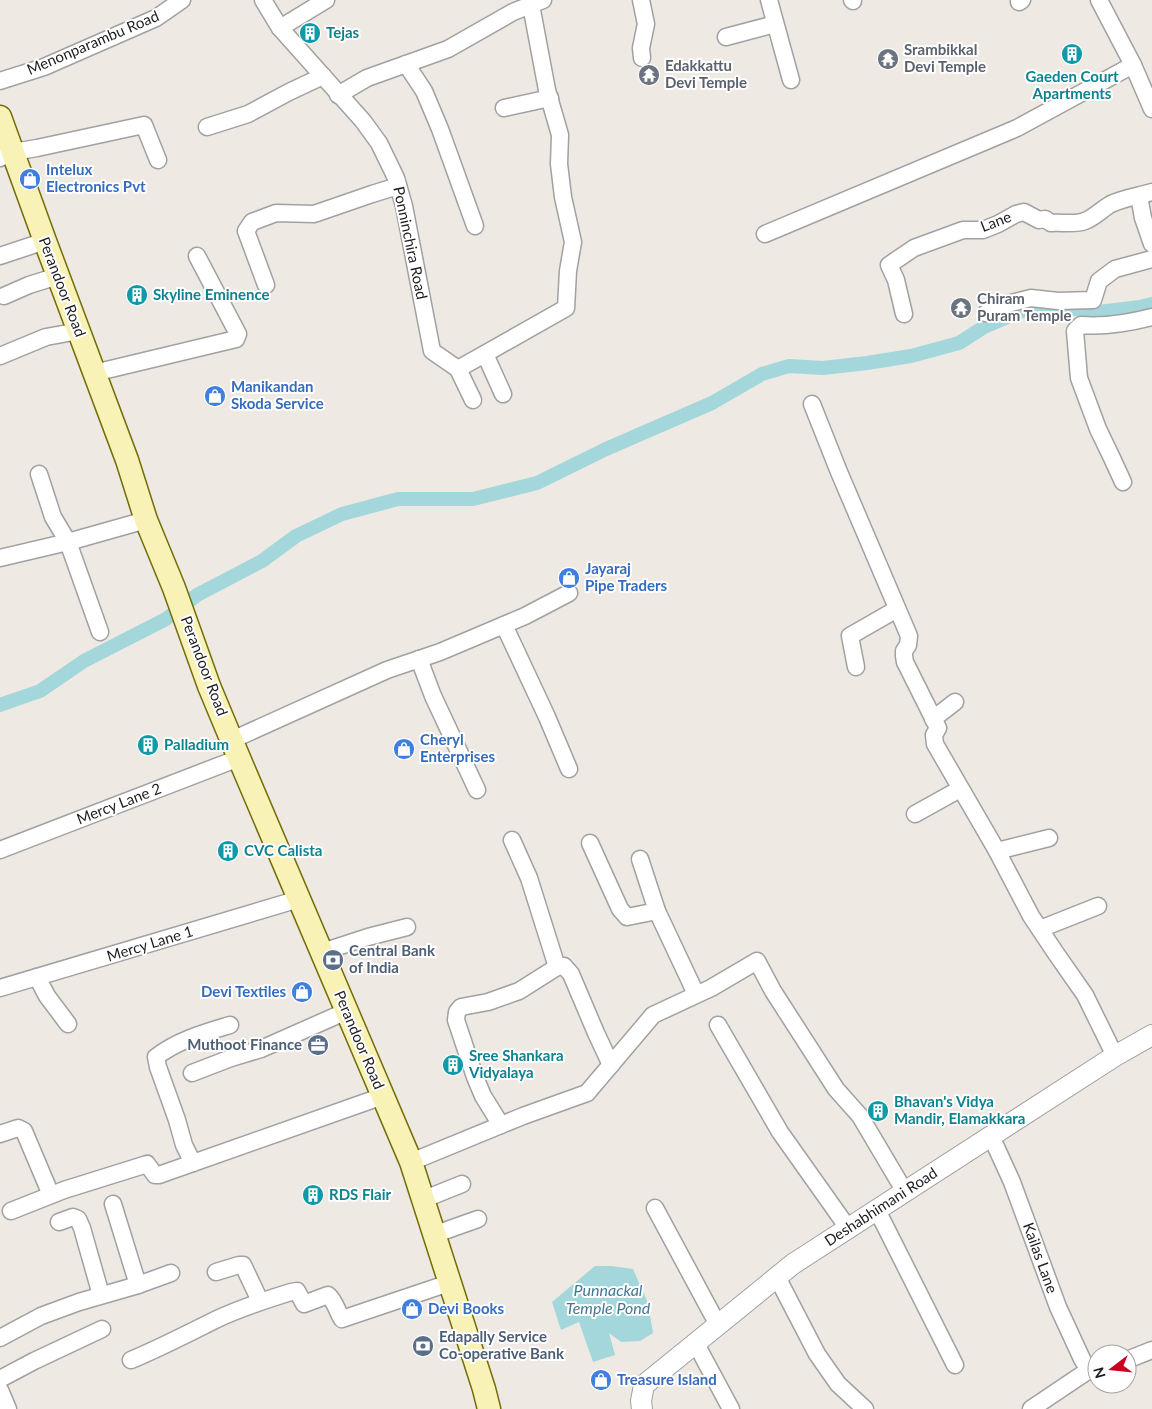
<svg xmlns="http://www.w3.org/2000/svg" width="1152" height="1409" viewBox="0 0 1152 1409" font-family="Lato,sans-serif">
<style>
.water{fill:#a3d7db}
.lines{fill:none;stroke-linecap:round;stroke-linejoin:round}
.canal{stroke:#a3d7db;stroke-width:14}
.minor-casing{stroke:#a1a1a1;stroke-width:19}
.tertiary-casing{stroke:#a1a1a1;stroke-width:22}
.secondary-casing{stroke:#726d06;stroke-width:25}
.minor{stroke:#fff;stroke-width:16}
.tertiary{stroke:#fff;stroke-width:20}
.secondary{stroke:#f8f2b6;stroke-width:22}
.labels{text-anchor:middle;stroke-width:4;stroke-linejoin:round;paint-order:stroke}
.culture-label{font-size:15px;font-weight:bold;fill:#0d838f;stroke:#fff;text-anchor:start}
.street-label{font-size:15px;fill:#1d1d1d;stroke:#fff}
.worship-label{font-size:15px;font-weight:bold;fill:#5b616d;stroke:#fff;text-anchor:start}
.shop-label{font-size:15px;font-weight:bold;fill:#366cbe;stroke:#fff;text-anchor:start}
.service-label{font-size:15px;font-weight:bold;fill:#4e5e75;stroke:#fff;text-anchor:start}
.water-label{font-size:16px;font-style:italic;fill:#427894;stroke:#fff}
</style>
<rect width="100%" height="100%" fill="#eee9e3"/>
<polygon class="water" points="595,1266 612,1266 633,1269 648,1303 653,1333 640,1341 621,1342 609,1333 615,1355 593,1362 579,1322 561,1330 552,1302"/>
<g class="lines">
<polyline class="canal" points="0,705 40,691 84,661 166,619 197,595 262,561 296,536 342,514 398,499 473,499 537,483 606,449 712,403 762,374 789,366 823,368 867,363 911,356 959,343 984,327 1033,306 1059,307 1099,312 1140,307 1152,304"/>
<g class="minor-casing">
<g id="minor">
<polyline points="263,0 280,28 363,121 379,143 396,178 404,206 432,351 458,369 566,308 568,271 573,242 563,197 559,164 560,135 547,90 531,5"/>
<polyline points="641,0 646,24 641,48 642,58"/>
<polyline points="769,0 791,80"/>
<polyline points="852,0 853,1"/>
<polyline points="1099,0 1133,65 1152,109"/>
<polyline points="1019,2 1022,0"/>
<polyline points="280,28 326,0"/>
<polyline points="726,37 775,24"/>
<polyline points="406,64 424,91 440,129 475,226"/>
<polyline points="0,81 44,67 156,18 182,0"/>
<polyline points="338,95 367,78 448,49 513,12 543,0"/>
<polyline points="504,108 550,98"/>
<polyline points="207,127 248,114 289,92 323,76"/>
<polyline points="0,158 13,152 37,148 144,125 158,160"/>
<polyline points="1139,196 1143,218 1152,244"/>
<polyline points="765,234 1017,128 1133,65"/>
<polyline points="0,256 45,241"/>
<polyline points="266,285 246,231 252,222 276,213 314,214 372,194 398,186"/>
<polyline points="4,296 29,285 58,276"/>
<polyline points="986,313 1007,304 1031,298 1058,301 1093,300 1099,281 1115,269 1152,259"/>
<path d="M904,314L896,280L889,265L914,248L963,230H983L998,224L1016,214L1024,212L1039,220L1045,219L1051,223C1062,222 1075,225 1085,221C1095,217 1102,209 1111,204C1124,198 1139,196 1152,192"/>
<polyline points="485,354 503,394"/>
<polyline points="0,356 46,337 79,331"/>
<polyline points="458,369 473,400"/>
<polyline points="94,373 236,339 238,334 197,256"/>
<polyline points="812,404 839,472 909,636 908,645 904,651 904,656 905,662 938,728 934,735 935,744 997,851 1031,916 1055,952 1085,995 1115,1056"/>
<polyline points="39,474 53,517 68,542 100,632"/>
<path d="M1123,482L1111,456L1098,429L1079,378L1075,331L1081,325C1105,327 1129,323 1152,317"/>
<polyline points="0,558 68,542 146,520"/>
<polyline points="504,625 547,717 569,769"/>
<polyline points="419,659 433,696 477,790"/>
<polyline points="856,667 850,636 897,609"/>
<polyline points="933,719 955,702"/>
<polyline points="232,740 387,670 440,652 525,616 569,593"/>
<polyline points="915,814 960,789"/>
<polyline points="512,840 529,878 557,967"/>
<polyline points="590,843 620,909 627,917 657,911"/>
<polyline points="0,850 239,758"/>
<polyline points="997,851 1049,838"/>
<polyline points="640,859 657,911 696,994"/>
<polyline points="1040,929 1098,906"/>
<polyline points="322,952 368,937 407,927"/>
<polyline points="37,977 47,996 68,1024"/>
<polyline points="0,988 299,899"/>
<polyline points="718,1025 780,1132 848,1228"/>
<polyline points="192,1073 231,1058 261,1049 347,1011"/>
<polyline points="501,1125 483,1096 475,1077 456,1020 457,1012 461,1007 488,1002 519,991 557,967 564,966 571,974 596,1033 611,1065"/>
<polyline points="0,1134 18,1128 24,1131 51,1195"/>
<polyline points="991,1136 1012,1182 1058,1307 1082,1359 1089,1370 1097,1373"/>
<polyline points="411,1162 523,1116 587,1093 653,1015 711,988 757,961 773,991 836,1089 860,1116 905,1192"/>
<path d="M193,1163L184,1145L177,1120L158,1067L156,1057C178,1040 204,1033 230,1025"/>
<polyline points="422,1200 462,1184"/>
<polyline points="113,1204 138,1285"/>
<polyline points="655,1208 718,1325"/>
<polyline points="877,1210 955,1365"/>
<polyline points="11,1211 64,1190 144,1165 147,1164 155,1175 159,1175 383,1096"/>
<polyline points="59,1222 73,1217 78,1219 82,1228 101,1295"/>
<polyline points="433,1235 478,1219"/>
<polyline points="216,1272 239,1265 243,1265 260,1301"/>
<polyline points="777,1277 817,1354 838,1384 865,1409"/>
<polyline points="0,1338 41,1316 79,1302 138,1285 171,1273"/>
<polyline points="695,1342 731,1409"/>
<path d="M131,1360C160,1348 187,1334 215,1320C240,1308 265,1300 291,1292L297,1291L304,1304L328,1295C335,1301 337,1311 342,1319L449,1283"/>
<polyline points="1127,1360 1152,1350"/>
<polyline points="0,1379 34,1361 102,1329"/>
<polyline points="0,1390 8,1409"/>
<polyline points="1031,1409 1089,1370"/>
</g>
</g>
<g class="tertiary-casing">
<polyline id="tertiary" points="642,1409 641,1401 644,1385 793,1264 1115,1056 1152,1035"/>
</g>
<g class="secondary-casing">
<polyline id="secondary" points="0,117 45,241 127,460 146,520 174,588 209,686 239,758 411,1162 484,1389 489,1409"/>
</g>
<use href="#minor" class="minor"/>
<use href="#tertiary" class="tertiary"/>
<use href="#secondary" class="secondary"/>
</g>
<defs>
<g id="building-disc" transform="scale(1.125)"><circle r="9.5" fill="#0f9aa8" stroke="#fff"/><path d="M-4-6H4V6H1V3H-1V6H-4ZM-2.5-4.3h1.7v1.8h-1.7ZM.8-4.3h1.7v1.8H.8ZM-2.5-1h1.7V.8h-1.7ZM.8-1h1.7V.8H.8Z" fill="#fff"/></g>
<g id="temple-disc" transform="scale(1.125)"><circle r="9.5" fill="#6b7280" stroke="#fff"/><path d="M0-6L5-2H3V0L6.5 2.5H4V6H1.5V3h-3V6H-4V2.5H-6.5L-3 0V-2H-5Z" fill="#fff"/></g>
<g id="shop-disc" transform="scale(1.125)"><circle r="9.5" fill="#3f7fe0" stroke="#fff"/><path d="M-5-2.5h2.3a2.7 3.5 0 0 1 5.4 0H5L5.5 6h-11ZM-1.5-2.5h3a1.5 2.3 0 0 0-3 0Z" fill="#fff"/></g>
<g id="bank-disc" transform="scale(1.125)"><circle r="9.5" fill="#5c6f8a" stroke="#fff"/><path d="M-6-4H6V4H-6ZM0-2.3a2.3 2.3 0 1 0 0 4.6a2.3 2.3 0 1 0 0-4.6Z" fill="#fff"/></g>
<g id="office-disc" transform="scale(1.125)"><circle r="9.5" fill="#5c6f8a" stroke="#fff"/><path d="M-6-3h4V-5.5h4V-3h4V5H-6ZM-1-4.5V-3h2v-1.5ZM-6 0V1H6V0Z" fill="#fff"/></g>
</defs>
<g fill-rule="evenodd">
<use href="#building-disc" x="310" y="33"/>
<use href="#building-disc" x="1072" y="54"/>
<use href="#temple-disc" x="888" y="59"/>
<use href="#temple-disc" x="649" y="75"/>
<use href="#shop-disc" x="30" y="179"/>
<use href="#building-disc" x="137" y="295"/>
<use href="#temple-disc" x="961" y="308"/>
<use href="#shop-disc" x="215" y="396"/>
<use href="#shop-disc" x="569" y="578"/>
<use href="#building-disc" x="148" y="745"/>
<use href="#shop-disc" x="404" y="749"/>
<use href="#building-disc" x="228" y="851"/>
<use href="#bank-disc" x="333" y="960"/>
<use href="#shop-disc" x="302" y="992"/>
<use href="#office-disc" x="318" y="1045"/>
<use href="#building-disc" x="453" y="1065"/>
<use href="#building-disc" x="878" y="1111"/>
<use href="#building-disc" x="313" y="1195"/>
<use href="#shop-disc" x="412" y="1309"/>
<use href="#bank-disc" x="423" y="1346"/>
<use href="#shop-disc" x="601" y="1380"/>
</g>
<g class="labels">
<g class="culture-label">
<text x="326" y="38">Tejas</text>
<text x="1072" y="82" text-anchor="middle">Gaeden Court<tspan x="1072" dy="17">Apartments</tspan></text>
<text x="153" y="300">Skyline Eminence</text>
<text x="164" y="750">Palladium</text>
<text x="244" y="856">CVC Calista</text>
<text x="469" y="1061">Sree Shankara<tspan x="469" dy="17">Vidyalaya</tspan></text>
<text x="894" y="1107">Bhavan's Vidya<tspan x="894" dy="17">Mandir, Elamakkara</tspan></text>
<text x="329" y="1200">RDS Flair</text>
</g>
<g class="street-label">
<text transform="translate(93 43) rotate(-23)" y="5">Menonparambu Road</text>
<text transform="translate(996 222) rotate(-21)" y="5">Lane</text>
<text transform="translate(410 243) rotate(78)" y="5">Ponninchira Road</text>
<text transform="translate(62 287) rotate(69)" y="5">Perandoor Road</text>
<text transform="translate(204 666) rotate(69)" y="5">Perandoor Road</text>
<text transform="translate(119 804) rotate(-21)" y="5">Mercy Lane 2</text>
<text transform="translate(150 944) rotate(-17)" y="5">Mercy Lane 1</text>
<text transform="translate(359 1040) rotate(67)" y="5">Perandoor Road</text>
<text transform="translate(881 1207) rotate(-33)" y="5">Deshabhimani Road</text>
<text transform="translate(1040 1258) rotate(70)" y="5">Kailas Lane</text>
</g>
<g class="worship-label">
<text x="904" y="55">Srambikkal<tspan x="904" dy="17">Devi Temple</tspan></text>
<text x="665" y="71">Edakkattu<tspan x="665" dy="17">Devi Temple</tspan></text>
<text x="977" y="304">Chiram<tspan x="977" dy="17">Puram Temple</tspan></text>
</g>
<g class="shop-label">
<text x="46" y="175">Intelux<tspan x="46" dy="17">Electronics Pvt</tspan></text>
<text x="231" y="392">Manikandan<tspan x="231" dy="17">Skoda Service</tspan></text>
<text x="585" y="574">Jayaraj<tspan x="585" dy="17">Pipe Traders</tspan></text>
<text x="420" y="745">Cheryl<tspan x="420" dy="17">Enterprises</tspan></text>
<text x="286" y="997" text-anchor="end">Devi Textiles</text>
<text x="428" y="1314">Devi Books</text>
<text x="617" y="1385">Treasure Island</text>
</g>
<g class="service-label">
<text x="349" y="956">Central Bank<tspan x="349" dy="17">of India</tspan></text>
<text x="302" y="1050" text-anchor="end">Muthoot Finance</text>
<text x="439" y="1342">Edapally Service<tspan x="439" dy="17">Co-operative Bank</tspan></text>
</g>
<g class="water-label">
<text x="608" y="1296">Punnackal<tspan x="608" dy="18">Temple Pond</tspan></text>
</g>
</g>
<g transform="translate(1112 1369) rotate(254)"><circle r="24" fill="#ffffff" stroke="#a5a5a5"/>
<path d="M0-4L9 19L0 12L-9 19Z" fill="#c70321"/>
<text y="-8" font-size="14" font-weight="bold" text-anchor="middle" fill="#1d1d1d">N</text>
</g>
</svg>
